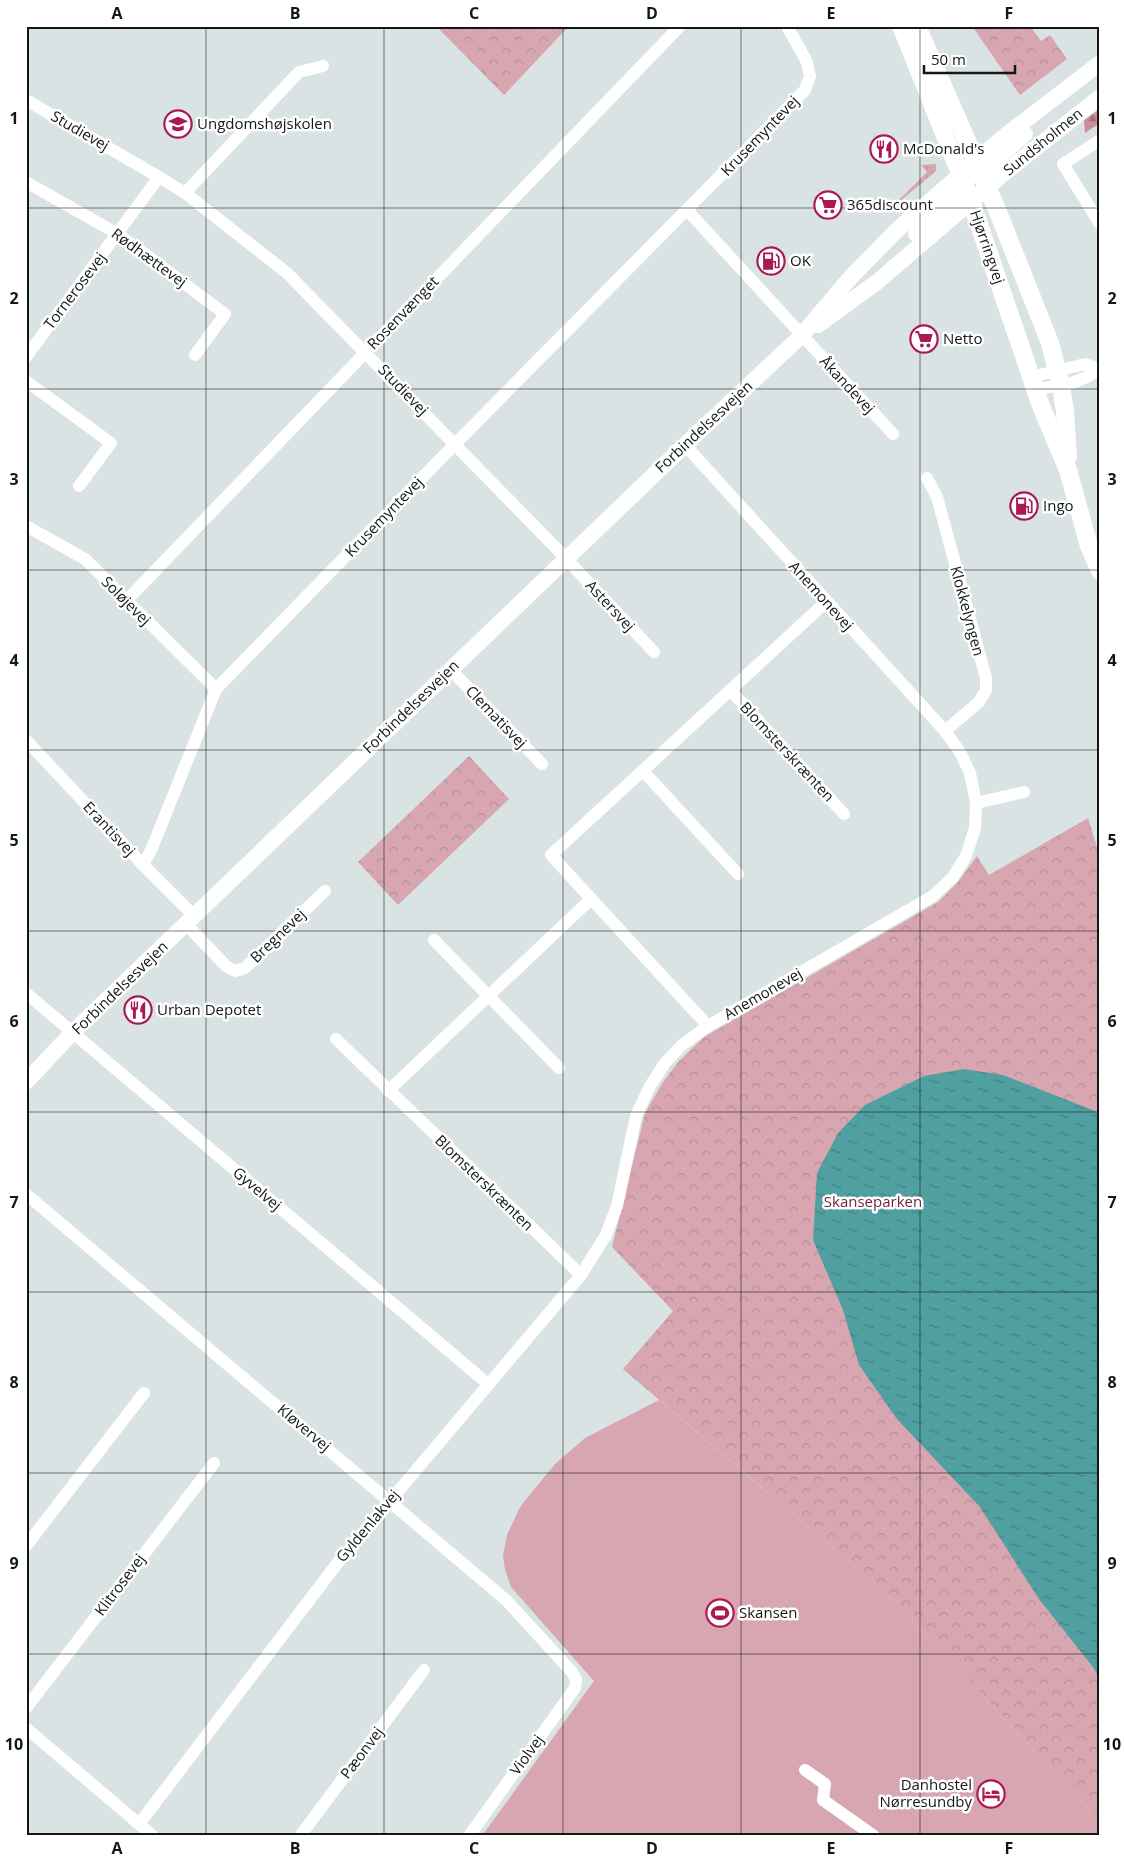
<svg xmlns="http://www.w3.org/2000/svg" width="1126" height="1862" viewBox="0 0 1126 1862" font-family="'Open Sans',sans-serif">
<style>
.grass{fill:url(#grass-dots)}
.forest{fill:url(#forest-firs)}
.park{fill:url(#park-crowns)}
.garden{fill:#d7a6b0}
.water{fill:url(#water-ripples)}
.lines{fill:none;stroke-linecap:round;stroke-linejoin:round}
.minor{stroke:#fff;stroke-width:12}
.tertiary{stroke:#fff;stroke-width:16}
.secondary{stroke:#fff;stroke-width:18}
.grid{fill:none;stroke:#141717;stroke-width:1;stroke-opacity:0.55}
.labels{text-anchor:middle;stroke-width:5;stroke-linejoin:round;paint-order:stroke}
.poi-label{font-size:15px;fill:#141717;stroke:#fff;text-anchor:start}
.street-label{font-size:15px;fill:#141717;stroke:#fff}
.park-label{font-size:15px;fill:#72263d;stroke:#fff}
.neatline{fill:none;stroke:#141717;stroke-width:2}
.grid-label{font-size:16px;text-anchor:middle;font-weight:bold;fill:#141717}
</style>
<defs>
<pattern id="grass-dots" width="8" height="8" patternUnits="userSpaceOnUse" patternTransform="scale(1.25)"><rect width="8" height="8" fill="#d7a6b0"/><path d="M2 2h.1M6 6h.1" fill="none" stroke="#b88e97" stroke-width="1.8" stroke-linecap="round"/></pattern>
<pattern id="forest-firs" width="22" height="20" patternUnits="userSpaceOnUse" patternTransform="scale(1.25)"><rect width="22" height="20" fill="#cd8e9c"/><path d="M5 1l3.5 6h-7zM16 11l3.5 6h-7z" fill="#a5737e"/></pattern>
<pattern id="park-crowns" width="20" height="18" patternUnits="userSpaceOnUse" patternTransform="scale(1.25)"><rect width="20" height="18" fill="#d7a6b0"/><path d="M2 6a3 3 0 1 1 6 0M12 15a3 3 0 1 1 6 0" fill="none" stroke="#b88e97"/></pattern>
<pattern id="water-ripples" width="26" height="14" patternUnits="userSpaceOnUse" patternTransform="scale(1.25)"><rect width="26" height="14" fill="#50a0a1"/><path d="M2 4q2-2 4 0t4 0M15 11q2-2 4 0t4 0" fill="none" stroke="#418182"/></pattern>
</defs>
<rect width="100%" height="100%" fill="#dae3e3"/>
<polygon class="grass" points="936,164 936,171 899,202 898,201 927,172 921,165"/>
<polygon class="forest" points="1100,109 1100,123 1085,133 1084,120"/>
<g class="park">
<polygon points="436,26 569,26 504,95"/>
<polygon points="972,26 1030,26 1041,41 1050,35 1067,59 1020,95"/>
<polygon points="469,756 509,799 398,905 358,862"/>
<polygon points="1088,818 1100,857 1100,1821 895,1601 623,1369 673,1311 612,1247 645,1113 663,1082 679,1061 704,1037 938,902 958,882 977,856 989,875"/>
</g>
<polygon class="garden" points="659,1400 895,1601 1100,1821 1100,1836 482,1836 594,1681 511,1587 505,1570 503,1555 507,1535 520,1507 555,1464 585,1438"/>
<polygon class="water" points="964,1069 1003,1075 1100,1113 1100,1679 1093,1667 1039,1599 980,1507 897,1419 859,1365 843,1310 813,1240 817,1173 838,1133 865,1105 924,1076"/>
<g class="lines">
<g class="minor">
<polyline points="26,100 159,177 185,193 287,273 556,548 654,652"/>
<polyline points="1100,140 1063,164 1100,224"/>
<polyline points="26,182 118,234 225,314 195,355"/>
<polyline points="185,193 299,72 323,66"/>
<polyline points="687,210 893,434"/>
<polyline points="26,357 159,177"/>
<polyline points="1031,377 1085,364 1099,369"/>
<polyline points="26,381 111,443 79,486"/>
<path d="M1035,389C1062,386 1078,384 1100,369"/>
<polyline points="927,478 937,497 986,678 986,690 979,702 945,731"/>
<polyline points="26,526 85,559 216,689"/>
<polyline points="126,601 680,26"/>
<polyline points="450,669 542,764"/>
<polyline points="730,690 844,814"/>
<polyline points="26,740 143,865 194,916"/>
<polyline points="643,771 738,874"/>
<polyline points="976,803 1024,792"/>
<polyline points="143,865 152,848 216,689 455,444 805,90 810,76 807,62 787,26"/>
<polyline points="186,924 226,966 235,971 245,968 325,891"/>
<polyline points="434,940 559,1068"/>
<polyline points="26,993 488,1384"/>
<polyline points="708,1026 551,855 826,602"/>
<polyline points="336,1039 581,1275"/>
<polyline points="388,1091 591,899"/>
<polyline points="26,1194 506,1600 572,1672 576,1680 575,1688 469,1836"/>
<polyline points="26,1546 144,1393"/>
<polyline points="26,1708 214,1463"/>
<polyline points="26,1728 153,1836"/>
<polyline points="805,1770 825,1784 823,1800 874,1836"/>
<polyline points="139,1824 336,1565 581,1275 606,1235 617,1206 636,1116 650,1086 665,1063 682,1045 708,1026 933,896 953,877 966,856 975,828 976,803 970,773 960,752 945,731 685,445"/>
<polyline points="300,1836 424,1670"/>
</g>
<g class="tertiary">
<polyline points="987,167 1025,134"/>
<polyline points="916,234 959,194 970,176"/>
<polyline points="818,325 877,282 1003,174 1100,97"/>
<polyline points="26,1082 72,1033 685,445 801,336 850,278 897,230 1001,139 1100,63"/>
</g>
<g class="secondary">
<polyline points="901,26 971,201 1041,406 1068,470 1089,546 1100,571"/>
<polyline points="917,26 998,212 1050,343 1061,386 1065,412 1068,457"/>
</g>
</g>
<path class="grid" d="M206,26V1836M384,26V1836M563,26V1836M741,26V1836M920,26V1836M26,208H1100M26,389H1100M26,570H1100M26,750H1100M26,931H1100M26,1112H1100M26,1292H1100M26,1473H1100M26,1654H1100"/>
<defs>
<g id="school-ring" transform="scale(1.4375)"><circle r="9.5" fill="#fff" stroke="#aa1952" stroke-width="1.5"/><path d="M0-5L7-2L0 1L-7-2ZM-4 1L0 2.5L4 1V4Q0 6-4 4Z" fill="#aa1952"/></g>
<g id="restaurant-ring" transform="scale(1.4375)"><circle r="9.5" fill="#fff" stroke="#aa1952" stroke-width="1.5"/><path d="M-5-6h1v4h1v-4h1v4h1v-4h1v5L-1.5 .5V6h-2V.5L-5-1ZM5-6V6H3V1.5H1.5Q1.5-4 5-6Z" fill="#aa1952"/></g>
<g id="supermarket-ring" transform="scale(1.4375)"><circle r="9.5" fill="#fff" stroke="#aa1952" stroke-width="1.5"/><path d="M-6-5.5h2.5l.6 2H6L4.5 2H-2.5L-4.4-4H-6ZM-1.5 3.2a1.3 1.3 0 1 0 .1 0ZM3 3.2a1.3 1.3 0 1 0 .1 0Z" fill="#aa1952"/></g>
<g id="fuel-ring" transform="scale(1.4375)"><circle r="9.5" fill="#fff" stroke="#aa1952" stroke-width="1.5"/><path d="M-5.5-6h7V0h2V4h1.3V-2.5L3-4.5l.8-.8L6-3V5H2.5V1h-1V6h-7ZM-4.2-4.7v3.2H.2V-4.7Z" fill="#aa1952"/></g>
<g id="stadium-ring" transform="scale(1.4375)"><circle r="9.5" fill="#fff" stroke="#aa1952" stroke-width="1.5"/><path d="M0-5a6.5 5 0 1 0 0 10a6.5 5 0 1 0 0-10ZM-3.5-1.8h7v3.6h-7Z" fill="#aa1952"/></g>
<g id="hotel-ring" transform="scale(1.4375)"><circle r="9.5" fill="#fff" stroke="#aa1952" stroke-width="1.5"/><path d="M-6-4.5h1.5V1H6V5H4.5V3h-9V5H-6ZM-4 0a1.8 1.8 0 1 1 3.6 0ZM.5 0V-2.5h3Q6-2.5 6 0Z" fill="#aa1952"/></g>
</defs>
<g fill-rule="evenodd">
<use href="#school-ring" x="178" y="124"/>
<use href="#restaurant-ring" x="884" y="149"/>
<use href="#supermarket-ring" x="828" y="205"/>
<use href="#fuel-ring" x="771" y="261"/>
<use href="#supermarket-ring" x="924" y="339"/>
<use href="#fuel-ring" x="1024" y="506"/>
<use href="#restaurant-ring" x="138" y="1010"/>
<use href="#stadium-ring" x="720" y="1613"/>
<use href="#hotel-ring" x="991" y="1794"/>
</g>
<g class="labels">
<g class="poi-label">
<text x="197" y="129">Ungdomshøjskolen</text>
<text x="903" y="154">McDonald's</text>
<text x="847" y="210">365discount</text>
<text x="790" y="266">OK</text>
<text x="943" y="344">Netto</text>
<text x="1043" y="511">Ingo</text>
<text x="157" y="1015">Urban Depotet</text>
<text x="739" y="1618">Skansen</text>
<text x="972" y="1790" text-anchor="end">Danhostel<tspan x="972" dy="17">Nørresundby</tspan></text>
</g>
<g class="street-label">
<text transform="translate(80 131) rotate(30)" y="5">Studievej</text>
<text transform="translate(760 136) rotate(-46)" y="5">Krusemyntevej</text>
<text transform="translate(1043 142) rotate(-39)" y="5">Sundsholmen</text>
<text transform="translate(987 247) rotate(71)" y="5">Hjørringvej</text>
<text transform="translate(149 258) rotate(36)" y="5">Rødhættevej</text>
<text transform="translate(75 291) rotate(-53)" y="5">Tornerosevej</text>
<text transform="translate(403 313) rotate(-46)" y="5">Rosenvænget</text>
<text transform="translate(847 385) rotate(47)" y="5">Åkandevej</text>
<text transform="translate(403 390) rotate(46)" y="5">Studievej</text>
<text transform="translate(704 427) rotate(-43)" y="5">Forbindelsesvejen</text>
<text transform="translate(384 517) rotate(-46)" y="5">Krusemyntevej</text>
<text transform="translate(821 596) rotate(48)" y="5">Anemonevej</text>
<text transform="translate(126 601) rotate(45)" y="5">Soløjevej</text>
<text transform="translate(610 606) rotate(47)" y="5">Astersvej</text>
<text transform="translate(967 611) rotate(75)" y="5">Klokkelyngen</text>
<text transform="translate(411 707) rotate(-44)" y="5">Forbindelsesvejen</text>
<text transform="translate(496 717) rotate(46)" y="5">Clematisvej</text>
<text transform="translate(787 752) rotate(47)" y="5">Blomsterskrænten</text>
<text transform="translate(109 829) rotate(47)" y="5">Erantisvej</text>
<text transform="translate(278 936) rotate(-44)" y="5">Bregnevej</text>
<text transform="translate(120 988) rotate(-44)" y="5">Forbindelsesvejen</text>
<text transform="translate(763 994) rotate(-30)" y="5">Anemonevej</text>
<text transform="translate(484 1183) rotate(44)" y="5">Blomsterskrænten</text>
<text transform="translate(257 1189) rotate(40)" y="5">Gyvelvej</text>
<text transform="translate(304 1428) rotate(40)" y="5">Kløvervej</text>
<text transform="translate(368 1526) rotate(-50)" y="5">Gyldenlakvej</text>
<text transform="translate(120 1585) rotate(-53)" y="5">Klitrosevej</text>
<text transform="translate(362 1753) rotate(-53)" y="5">Pæonvej</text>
<text transform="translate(527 1755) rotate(-54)" y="5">Violvej</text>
</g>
<g class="park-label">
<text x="873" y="1207">Skanseparken</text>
</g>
</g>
<rect width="1126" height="1862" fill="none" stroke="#ffffff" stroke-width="55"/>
<path d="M924 65v8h91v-8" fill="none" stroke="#141717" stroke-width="2.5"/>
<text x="931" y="65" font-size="15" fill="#141717" stroke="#ffffff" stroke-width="4" paint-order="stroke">50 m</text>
<rect x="28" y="28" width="1070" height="1806" class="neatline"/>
<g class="grid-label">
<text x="117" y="19">A</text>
<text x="295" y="19">B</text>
<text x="474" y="19">C</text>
<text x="652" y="19">D</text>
<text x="831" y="19">E</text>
<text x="1009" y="19">F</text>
<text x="14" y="124">1</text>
<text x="1112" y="124">1</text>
<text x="14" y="304">2</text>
<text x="1112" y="304">2</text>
<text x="14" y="485">3</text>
<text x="1112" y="485">3</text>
<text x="14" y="666">4</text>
<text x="1112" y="666">4</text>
<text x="14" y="846">5</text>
<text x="1112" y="846">5</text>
<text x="14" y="1027">6</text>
<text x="1112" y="1027">6</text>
<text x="14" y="1208">7</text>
<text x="1112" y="1208">7</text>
<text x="14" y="1388">8</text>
<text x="1112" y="1388">8</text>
<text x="14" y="1569">9</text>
<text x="1112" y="1569">9</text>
<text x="14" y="1750">10</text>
<text x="1112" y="1750">10</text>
<text x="117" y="1854">A</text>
<text x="295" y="1854">B</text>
<text x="474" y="1854">C</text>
<text x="652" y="1854">D</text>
<text x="831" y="1854">E</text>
<text x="1009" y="1854">F</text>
</g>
</svg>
